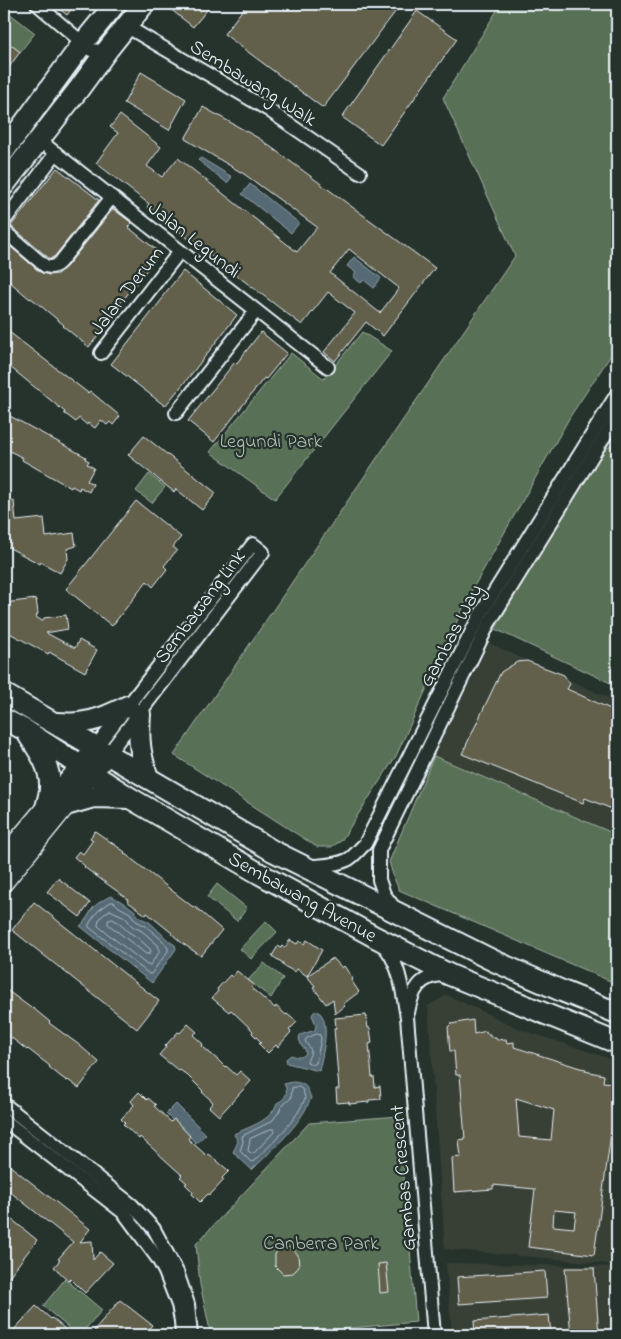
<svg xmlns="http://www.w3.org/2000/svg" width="621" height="1339" viewBox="0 0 621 1339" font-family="'Indie Flower',sans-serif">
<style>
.built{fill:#384036}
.green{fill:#597054;stroke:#a0b0a6}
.water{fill:#566b74;stroke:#90a1a9}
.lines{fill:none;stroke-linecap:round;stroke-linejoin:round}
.shore{stroke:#aebbc3;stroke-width:1}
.building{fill:#625e4b;stroke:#e8f1f8;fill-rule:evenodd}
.street-casing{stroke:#e8f1f8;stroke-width:16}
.secondary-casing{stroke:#e8f1f8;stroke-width:21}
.primary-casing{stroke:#e8f1f8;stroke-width:24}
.street{stroke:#26332d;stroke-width:12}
.secondary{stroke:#26332d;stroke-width:18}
.primary{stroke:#26332d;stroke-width:20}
.labels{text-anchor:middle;stroke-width:4.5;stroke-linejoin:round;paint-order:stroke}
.street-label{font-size:20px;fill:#e8f1f8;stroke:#26332d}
.park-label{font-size:20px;fill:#afbdb6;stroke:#26332d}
</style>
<rect width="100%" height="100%" fill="#26332d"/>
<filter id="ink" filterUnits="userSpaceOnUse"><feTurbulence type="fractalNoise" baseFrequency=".02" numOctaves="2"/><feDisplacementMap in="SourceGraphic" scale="10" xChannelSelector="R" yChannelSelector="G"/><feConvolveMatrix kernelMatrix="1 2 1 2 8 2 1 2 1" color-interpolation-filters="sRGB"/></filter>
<g filter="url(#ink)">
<g class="built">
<polygon points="489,643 617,702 617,835 434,756"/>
<polygon points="447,995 522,1030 608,1058 617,1064 617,1226 612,1264 445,1249 428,1006"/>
<polygon points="446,1263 611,1267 611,1335 452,1335"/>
</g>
<g class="green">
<polygon points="501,4 617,4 617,346 571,415 468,597 396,756 341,841 331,847 317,847 174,755 515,256 443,98"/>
<polygon points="4,9 35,33 20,52 4,39"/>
<polygon points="362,332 392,351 275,499 210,452 291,353 324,379"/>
<polygon points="617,443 617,686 495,629 590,469 607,448"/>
<polygon points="149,474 165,487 152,503 136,491"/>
<polygon points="434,756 617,835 617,984 399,890 394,878 389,862"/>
<polygon points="217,884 247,908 237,921 207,897"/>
<polygon points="266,921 277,932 251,959 240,949"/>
<polygon points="264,963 283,978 271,998 248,980"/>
<polygon points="399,1116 416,1322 276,1335 211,1335 200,1284 196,1244 309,1123"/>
<polygon points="65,1279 102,1310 80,1335 77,1335 43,1306"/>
</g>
<g class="water">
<polygon points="201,158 232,177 227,183 198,160"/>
<polygon points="250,184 299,223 291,233 242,194"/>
<polygon points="354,257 381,278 374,288 364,280 361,283 353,277 356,273 347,266"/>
<path d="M111,896C114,897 132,908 134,910C136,912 137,915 139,916C141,919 146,920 149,922C158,929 166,940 175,945L176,949L152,983L80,926C87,920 88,915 93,908C96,904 106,898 111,896Z"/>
<path d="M318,1011C332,1022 322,1056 319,1071L287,1063L286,1059L291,1055C297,1057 302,1059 306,1053L305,1049L302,1047L299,1039L300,1035L315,1030L316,1025L312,1015L314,1012Z"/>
<path d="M293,1082C306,1083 307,1087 311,1098C300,1126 273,1149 252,1170L233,1152L238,1142L234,1134C251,1126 271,1121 277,1103C286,1099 289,1092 284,1084Z"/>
<polygon points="176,1104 206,1134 196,1143 166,1114"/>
</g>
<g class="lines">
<g class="shore">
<polygon points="111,902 114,902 119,907 130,913 136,921 146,926 162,940 168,948 168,951 151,974 149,974 89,927 89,924 98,911"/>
<path d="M110,910L125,917L132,926L142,931L158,945L160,951L150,965H147L98,926C98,918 104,914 110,910Z"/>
<polygon points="112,919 120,923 127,931 138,938 150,949 151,951 149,954 146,954 108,924 108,921"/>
<path d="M317,1034L320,1035L321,1039L316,1063L313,1065L307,1062C312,1048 313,1053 305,1041L306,1039Z"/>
<path d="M299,1087L303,1090L305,1098C299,1118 269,1147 254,1161L251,1162L240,1151L243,1142L242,1136L272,1121L279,1112L281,1107L291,1098L292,1088Z"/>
<polygon points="271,1129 274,1129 274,1132 254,1153 251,1153 248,1151 250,1139"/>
</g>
</g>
<g class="building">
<polygon points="53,4 75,4 67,15"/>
<polygon points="164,4 212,4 193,27"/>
<polygon points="247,4 401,4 323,108 224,34"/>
<polygon points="417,11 457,39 381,145 342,117"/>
<polygon points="4,39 20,52 4,74"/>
<polygon points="141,72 186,99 169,130 124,103"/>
<path d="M203,107L260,139L435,268L383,336L366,322L335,361L324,352L355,313L328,292L302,325L147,207L149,204L96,163L118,133L110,127L120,115L161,147L147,166L162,177L178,158L297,252L317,227L244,174L185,139ZM349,249L399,288L380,313L330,273Z"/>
<polygon points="57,168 99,200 55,256 50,259 11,226"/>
<polygon points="113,209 132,223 128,227 160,253 108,319 110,321 89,347 63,326 64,325 31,298 30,299 4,277 4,241 40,272 49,275 57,274 67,266"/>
<polygon points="183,271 237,315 193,372 165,406 111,364 163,298 162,297"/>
<polygon points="4,328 88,393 90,391 120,416 113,425 110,422 107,425 101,420 95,428 88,423 87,425 79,418 76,422 64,413 65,412 4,362"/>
<polygon points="261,332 287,353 266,379 264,378 214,442 188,421 234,363 236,364"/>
<polygon points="8,415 86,457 85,459 89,461 87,464 94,468 87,481 93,484 89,492 80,487 79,490 72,486 71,488 22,460 23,458 4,448 4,423"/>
<polygon points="144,436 216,493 202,510 176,489 174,492 128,455"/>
<polygon points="14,501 16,521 44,518 46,537 74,533 76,546 67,549 68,559 60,573 41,562 40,564 4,545 4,502"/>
<polygon points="136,501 181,537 173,547 177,550 164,566 167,569 153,587 147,581 112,626 66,589"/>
<polygon points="36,599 38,613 36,617 42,621 44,618 66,615 68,629 46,633 75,648 79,640 97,650 85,672 49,652 48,654 4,630 4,603"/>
<polygon points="527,661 564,675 570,684 567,689 617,712 617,811 585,798 583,803 462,754 501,672 517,662"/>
<polygon points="95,831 125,852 124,853 193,907 194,906 222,930 201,956 182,943 172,934 172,933 147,913 146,915 127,901 128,899 88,870 84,867 85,866 74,857 79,851 83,854 93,840 90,838"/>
<polygon points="58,878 90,903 80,917 47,892"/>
<polygon points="34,902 159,1001 137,1029 12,930"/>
<polygon points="290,940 297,944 299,941 304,944 307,940 322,950 307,976 297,969 295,972 282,965 283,963 272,956 278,946 281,948 282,946 285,948"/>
<polygon points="333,958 342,968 344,966 353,979 351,980 359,992 343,1004 345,1006 335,1014 333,999 326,1004 313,987 315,986 307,976"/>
<polygon points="237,971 254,985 251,988 275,1008 276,1006 286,1015 287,1014 297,1022 289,1030 291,1032 278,1047 276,1045 268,1053 259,1044 261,1042 252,1033 253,1031 231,1010 229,1012 212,998 218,991 217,989 230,975 232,977"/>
<polygon points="4,988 31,1008 32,1007 39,1013 50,1022 49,1023 78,1044 99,1062 79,1088 68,1080 67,1081 60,1076 49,1067 50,1066 28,1049 27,1050 4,1032"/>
<polygon points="366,1015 368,1028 370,1028 372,1043 369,1044 372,1077 374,1077 375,1087 380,1086 381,1099 369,1100 369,1102 349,1104 349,1102 337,1103 336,1089 339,1089 334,1028 336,1028 335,1018"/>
<path d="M473,1020L474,1034L486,1031L487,1034H490V1037H496L497,1040L506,1039L507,1043L514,1042V1047L580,1068L586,1069L585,1071L604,1075L603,1082L613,1083L611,1088L617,1091L594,1255L528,1247L535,1189L493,1185V1189L454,1192L452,1158L461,1157L459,1140L465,1139L460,1075H456L454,1051H450L448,1027L451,1024ZM516,1098L554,1110L551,1140L519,1137ZM554,1210L576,1212L574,1228L553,1226Z"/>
<polygon points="188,1024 197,1032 193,1035 203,1044 202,1046 219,1061 225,1067 226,1066 236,1075 240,1071 251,1081 219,1116 209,1107 213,1102 202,1092 203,1091 187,1075 180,1070 179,1071 159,1055 166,1047 165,1046 178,1032 180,1033"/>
<polygon points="139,1092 147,1100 148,1098 156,1105 154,1106 171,1122 174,1119 190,1136 188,1139 207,1156 209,1154 229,1171 222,1178 224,1180 210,1195 208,1194 200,1202 192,1194 193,1192 185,1184 187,1183 180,1177 182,1175 173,1167 140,1137 139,1139 123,1124 125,1123 121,1119 134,1105 131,1101"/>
<polygon points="4,1161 90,1229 80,1242 92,1241 93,1260 100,1252 113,1263 85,1293 71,1279 69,1281 54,1267 60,1260 58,1259 73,1242 4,1187"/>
<polygon points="4,1213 37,1240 4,1283"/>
<polygon points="282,1247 292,1248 298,1255 299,1267 293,1273 283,1274 275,1266 275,1254"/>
<polygon points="386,1263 389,1292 380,1293 378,1264"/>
<polygon points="565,1268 594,1268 599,1335 571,1335"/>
<polygon points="545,1271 547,1298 459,1304 457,1277"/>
<polygon points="120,1300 152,1325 144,1335 101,1335 94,1330"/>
<polygon points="36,1306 51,1319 52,1318 72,1335 9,1335"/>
<polygon points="549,1315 551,1335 475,1335 474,1321"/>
</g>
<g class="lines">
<g class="street-casing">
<g id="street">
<polyline points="37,4 91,50 100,51 108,49"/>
<polyline points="126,26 267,109 360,173"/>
<polyline points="39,140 328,367"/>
<polyline points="4,221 56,153"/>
<path d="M4,231L45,266C52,268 56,267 61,261L112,197"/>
<polyline points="101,353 180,251"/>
<polyline points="176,413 256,311"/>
<polyline points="96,747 253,544 263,552 108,754"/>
<path d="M306,867C319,865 335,866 347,860C354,857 359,849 365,844L480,615L617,394"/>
<polyline points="396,910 384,894 379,880 379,850 489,623 617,416"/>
<path d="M382,944C401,963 402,992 407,1017L434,1335"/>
<path d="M408,1013C412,990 420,975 445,975"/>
<polyline points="4,1104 132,1205 154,1229 177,1272 188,1304 191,1335"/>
<polyline points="4,1120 124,1213 158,1259 165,1272 178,1305 181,1321 182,1335"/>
</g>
</g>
<g class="secondary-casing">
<g id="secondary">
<polyline points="4,860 15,844 96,747"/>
<polyline points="4,882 108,754"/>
</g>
</g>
<g class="primary-casing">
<g id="primary">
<polyline points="4,151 83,43 115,4"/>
<polyline points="4,185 78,90 108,49 144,4"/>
<polyline points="4,694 273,851 494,961 562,991 617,1013"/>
<path d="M140,714C138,740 140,754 148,778"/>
<polyline points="4,719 23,729 130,798 260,874 375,937 450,975 617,1043"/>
<path d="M56,723C63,723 72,724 79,723C97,721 112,714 128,706"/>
<path d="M29,736C40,752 51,768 50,788C50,795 47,802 46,808"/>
<polyline points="66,805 94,797 130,798"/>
</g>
</g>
<use href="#street" class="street"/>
<use href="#secondary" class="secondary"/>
<use href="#primary" class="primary"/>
</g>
</g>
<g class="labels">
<g class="street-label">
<text transform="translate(254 82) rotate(32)" y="7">Sembawang Walk</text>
<text transform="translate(195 239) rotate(38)" y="7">Jalan Legundi</text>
<text transform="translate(126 290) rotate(-52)" y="7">Jalan Derum</text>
<text transform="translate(199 606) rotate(-53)" y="7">Sembawang Link</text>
<text transform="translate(450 635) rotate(-62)" y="7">Gambas Way</text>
<text transform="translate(303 896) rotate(29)" y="7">Sembawang Avenue</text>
<text transform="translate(402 1178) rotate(-95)" y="7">Gambas Crescent</text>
</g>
<g class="park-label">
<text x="271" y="447">Legundi Park</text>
<text x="321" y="1249">Canberra Park</text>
</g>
</g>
<rect width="621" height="1339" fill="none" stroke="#26332d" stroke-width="20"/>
<rect x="10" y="10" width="601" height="1319" fill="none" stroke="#e8f1f8" stroke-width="2" filter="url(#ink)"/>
</svg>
